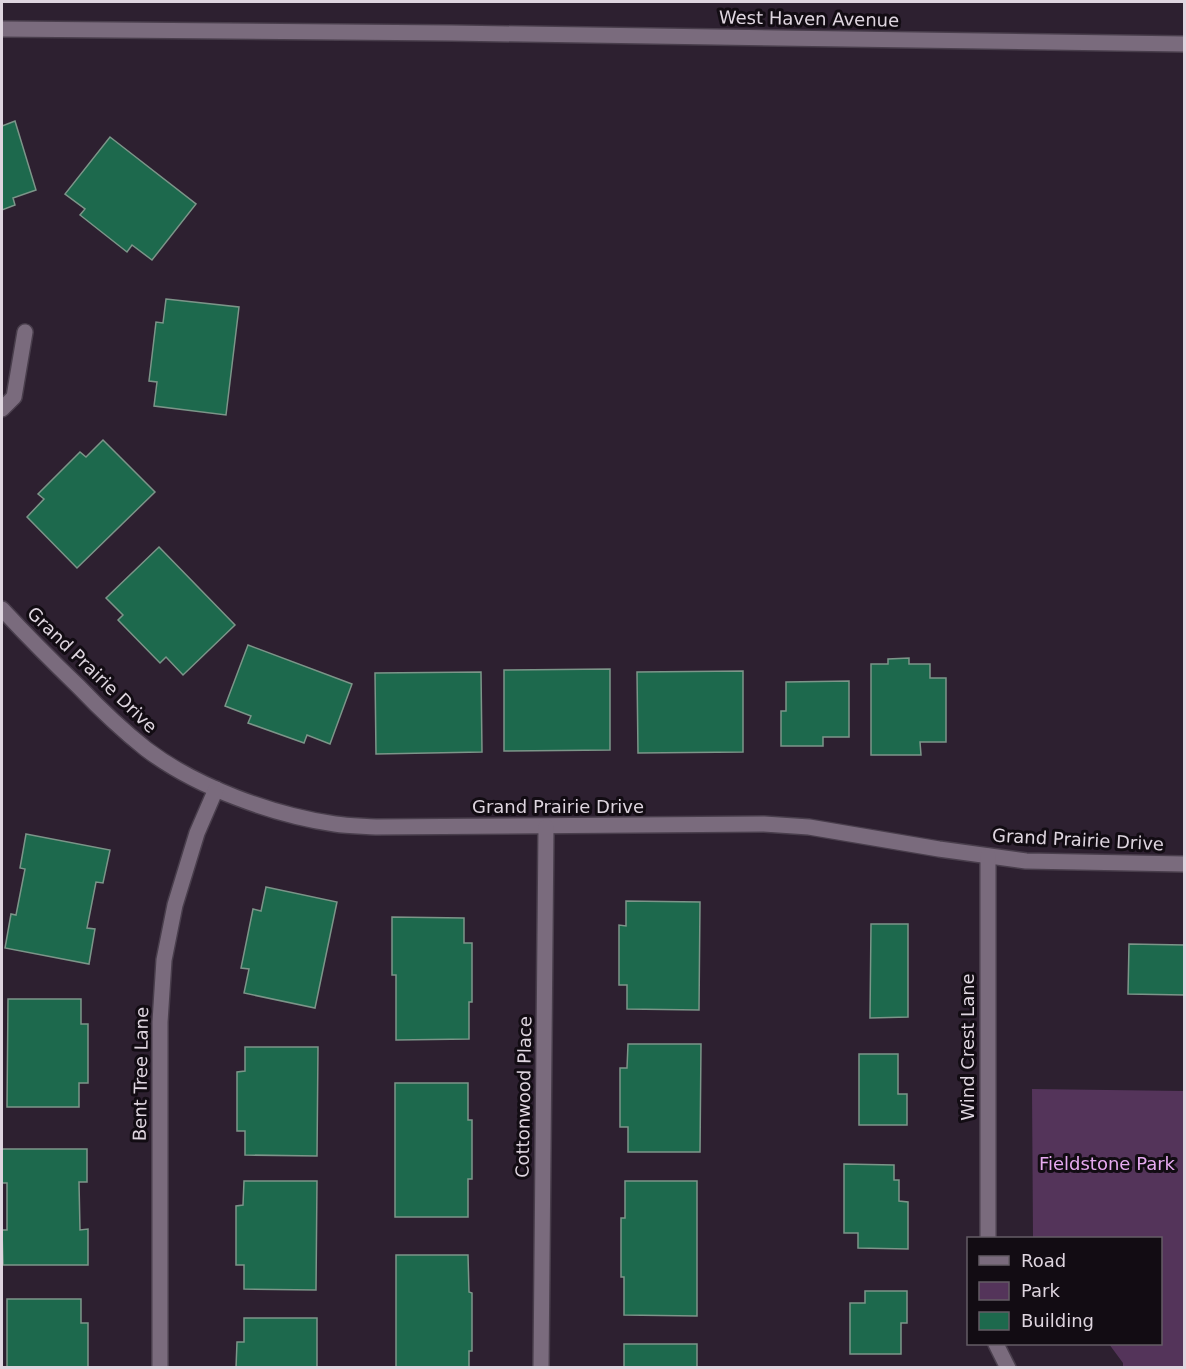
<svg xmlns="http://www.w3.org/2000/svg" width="1186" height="1369" viewBox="0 0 1186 1369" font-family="'DejaVu Sans',sans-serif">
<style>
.green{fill:#54345a}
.building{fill:#1d694d;stroke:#7c9589;stroke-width:1.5}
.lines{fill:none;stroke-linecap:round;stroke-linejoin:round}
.minor-casing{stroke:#493e4c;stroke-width:18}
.minor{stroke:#7a6b7d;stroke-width:15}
.labels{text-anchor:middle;stroke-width:6;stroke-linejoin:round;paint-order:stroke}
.street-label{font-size:18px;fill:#ded5df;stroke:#120c13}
.park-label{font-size:18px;fill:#e7aaf1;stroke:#120c13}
</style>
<rect width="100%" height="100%" fill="#2d2030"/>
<polygon class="green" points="1032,1089 1184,1091 1184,1367 1123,1367 1123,1363 1109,1344 1160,1344 1160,1238 1033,1238"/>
<g class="building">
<polygon points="15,121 36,190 13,198 15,205 2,210 2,126"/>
<polygon points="110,137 196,204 152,260 132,245 127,252 80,215 85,209 65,194"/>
<polygon points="166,299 239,307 226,415 154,406 157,382 149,381 156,322 163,323"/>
<polygon points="103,440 155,492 77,568 27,517 44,499 38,494 80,452 86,457"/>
<polygon points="159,547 235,625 183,675 166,657 160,663 118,620 123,615 106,598"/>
<polygon points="248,645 352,684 330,744 307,735 304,743 248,723 251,716 225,706"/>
<polygon points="909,658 909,664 930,664 930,678 946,678 946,742 920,742 921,755 871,755 871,664 888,664 888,659"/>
<polygon points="610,669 610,750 504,751 504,670"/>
<polygon points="743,671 743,752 638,753 637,672"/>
<polygon points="481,672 482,752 376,754 375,673"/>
<polygon points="849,681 849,737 823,737 823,746 781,746 781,711 786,711 786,682"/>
<polygon points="26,834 110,850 103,883 96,882 87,928 95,929 89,964 5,948 11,914 16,915 25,869 20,868"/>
<polygon points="266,887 337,902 315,1008 244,993 249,969 241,968 253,909 261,911"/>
<polygon points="626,901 700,902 699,1010 627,1009 627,985 619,985 619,925 626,926"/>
<polygon points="392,917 464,918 464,943 472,943 472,1002 469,1002 469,1039 396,1040 396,975 392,975"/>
<polygon points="871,924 908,924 908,1017 870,1018"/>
<polygon points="1129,944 1184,945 1184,995 1128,994"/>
<polygon points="8,999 81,999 81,1024 88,1024 88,1083 79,1083 79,1107 7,1107"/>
<polygon points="628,1044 701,1044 700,1152 628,1152 628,1127 620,1127 620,1068 627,1068"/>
<polygon points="245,1047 318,1047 317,1156 245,1155 245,1131 237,1131 237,1072 245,1071"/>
<polygon points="859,1054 898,1054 898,1094 907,1094 907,1125 859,1125"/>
<polygon points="395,1083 468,1083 468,1120 472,1120 472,1179 468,1179 468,1217 395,1217"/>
<polygon points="2,1149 87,1149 87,1182 79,1182 80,1230 88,1229 88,1265 3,1265 2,1230 7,1230 7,1183 2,1183"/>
<polygon points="844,1164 894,1165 894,1180 899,1180 899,1201 908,1202 908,1249 858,1248 858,1233 844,1233"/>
<polygon points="244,1181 317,1181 316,1290 244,1289 244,1265 236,1265 236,1206 243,1205"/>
<polygon points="625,1181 697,1181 697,1316 624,1315 624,1277 621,1277 621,1218 625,1218"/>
<polygon points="396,1255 468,1255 469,1292 472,1293 472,1351 469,1351 469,1368 396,1368"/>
<polygon points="865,1291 907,1291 907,1323 901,1323 901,1354 850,1354 850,1303 865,1303"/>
<polygon points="7,1299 81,1299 81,1323 88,1323 88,1368 7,1368"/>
<polygon points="244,1318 317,1318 317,1368 236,1368 237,1342 244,1342"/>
<rect x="624" y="1344" width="73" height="24"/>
</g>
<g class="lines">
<g class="minor-casing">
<g id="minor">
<polyline points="2,29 451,33 1184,44"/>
<polyline points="2,409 14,397 25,332"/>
<path d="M2,609C27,636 53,662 79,687C100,709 122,730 146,749C196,787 273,815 335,824C348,826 362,826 376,827L764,824L809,827L939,849L1026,861L1184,864"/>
<polyline points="988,856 988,1238"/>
<polyline points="996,1344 1008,1368"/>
<polyline points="160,1368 160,1022 164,960 175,905 197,833 216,789"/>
<polyline points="541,1368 546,827"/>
</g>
</g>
<use href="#minor" class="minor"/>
</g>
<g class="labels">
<g class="street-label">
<text transform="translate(809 19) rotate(1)" y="6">West Haven Avenue</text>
<text transform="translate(92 670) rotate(44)" y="6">Grand Prairie Drive</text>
<text x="558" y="813">Grand Prairie Drive</text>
<text transform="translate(1078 840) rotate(3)" y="6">Grand Prairie Drive</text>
<text transform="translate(968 1047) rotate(-90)" y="6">Wind Crest Lane</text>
<text transform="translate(141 1074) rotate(-89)" y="6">Bent Tree Lane</text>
<text transform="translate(524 1097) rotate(-89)" y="6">Cottonwood Place</text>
</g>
<g class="park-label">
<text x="1107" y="1170">Fieldstone Park</text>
</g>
</g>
<rect width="1186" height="1369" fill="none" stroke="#ded5df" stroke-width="6"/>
<rect x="967" y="1237" width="195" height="108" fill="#120c13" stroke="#645c65" stroke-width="1.5"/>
<rect x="979" y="1256" width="30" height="9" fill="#7a6b7d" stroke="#645c65" stroke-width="1.5"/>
<text x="1021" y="1267" font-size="18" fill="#ded5df">Road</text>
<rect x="979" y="1282" width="30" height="18" fill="#54345a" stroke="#645c65" stroke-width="1.5"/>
<text x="1021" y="1297" font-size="18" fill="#ded5df">Park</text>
<rect x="979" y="1312" width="30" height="18" fill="#1d694d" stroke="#645c65" stroke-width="1.5"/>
<text x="1021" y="1327" font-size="18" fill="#ded5df">Building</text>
</svg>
